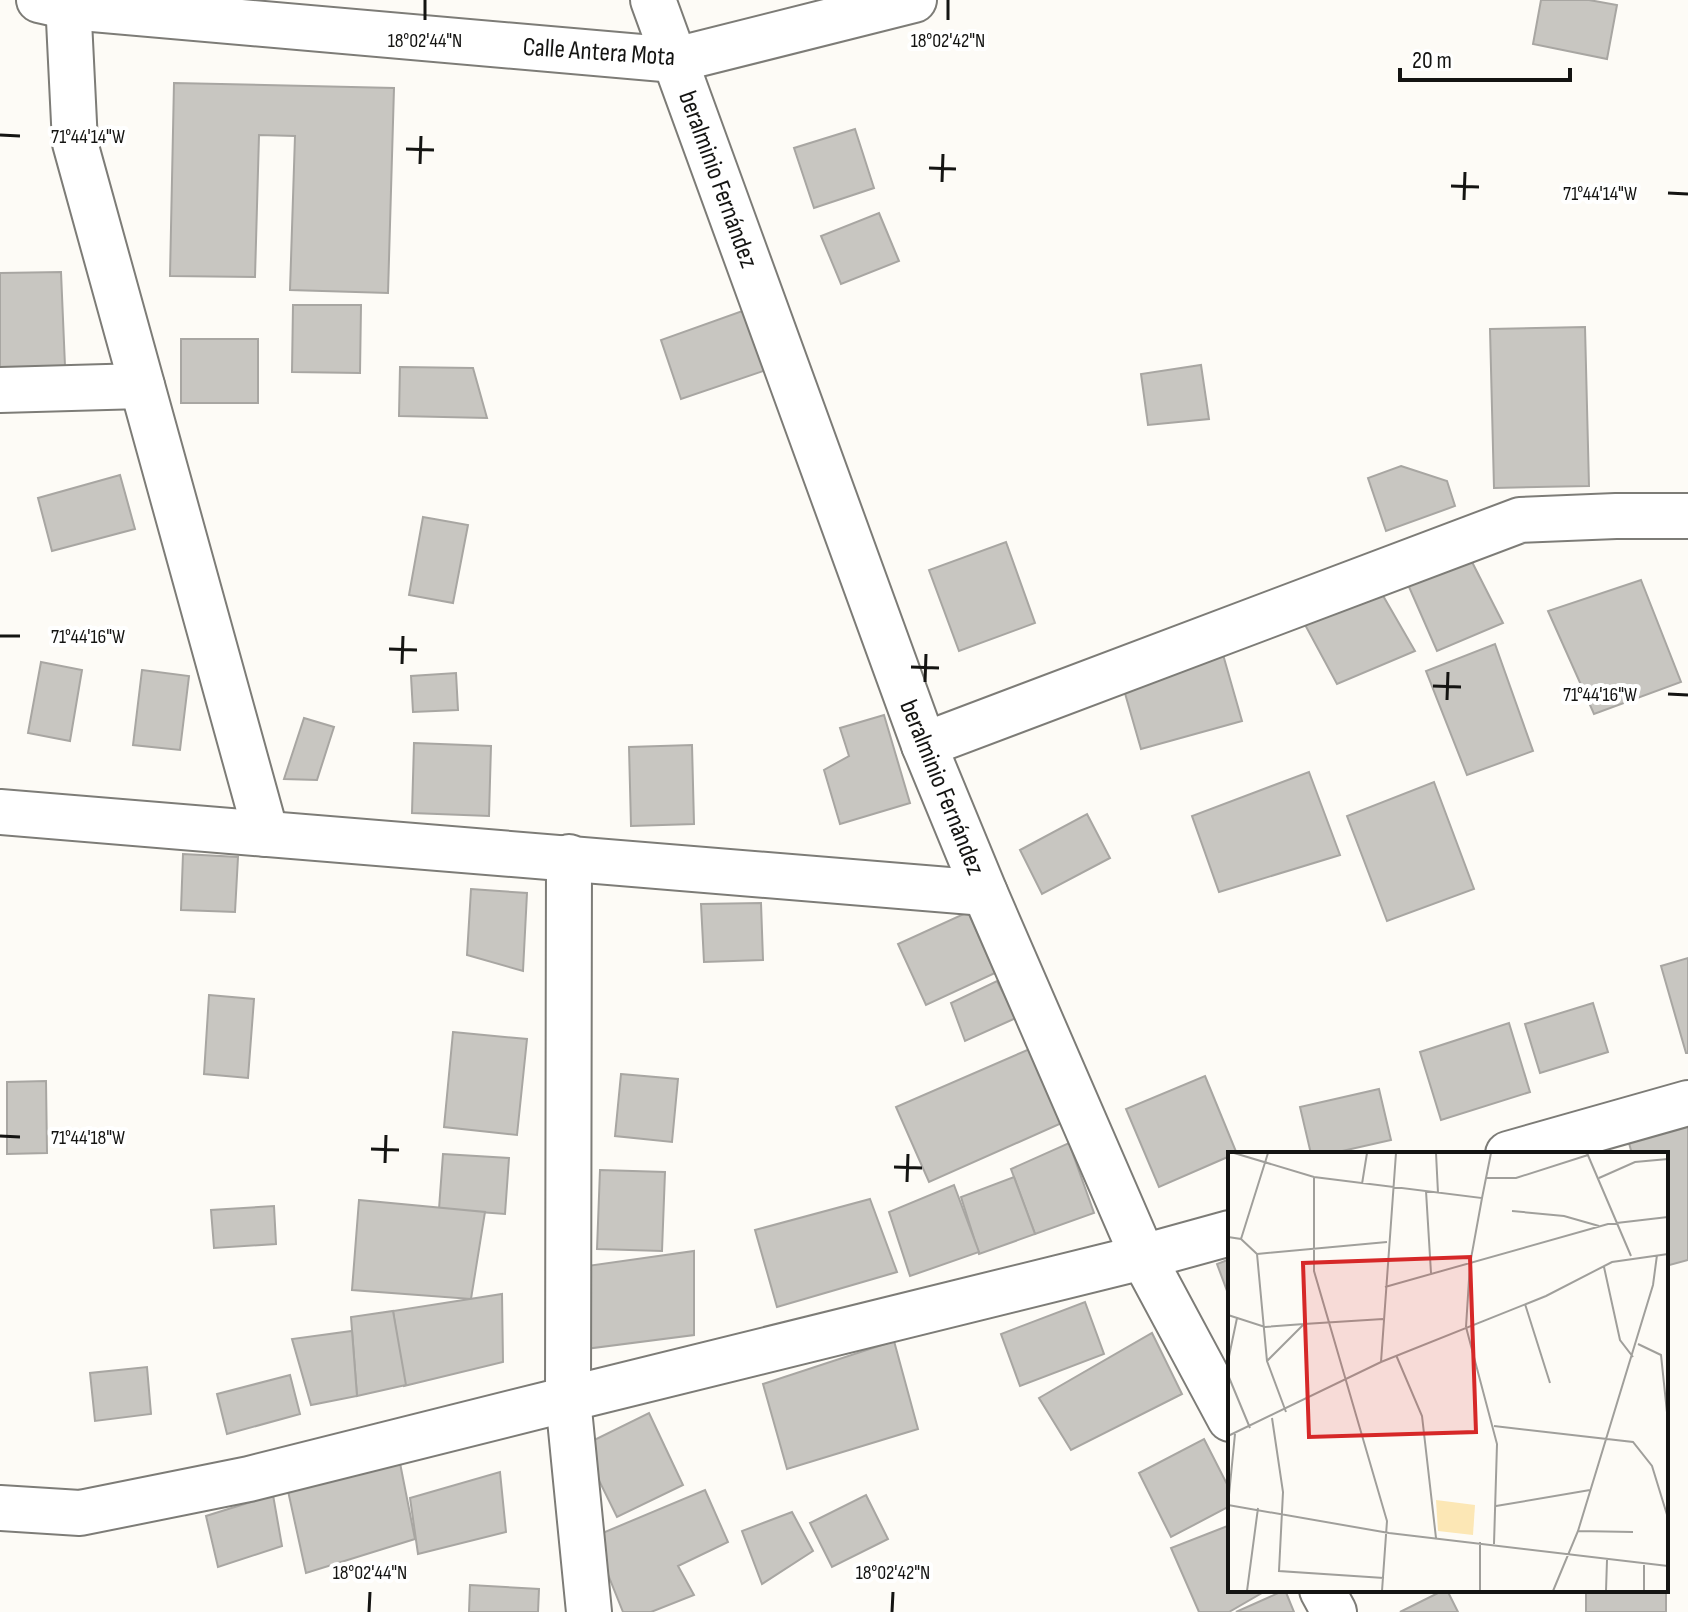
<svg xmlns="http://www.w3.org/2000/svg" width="1688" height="1612" viewBox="0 0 1688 1612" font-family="'Sofia Sans Condensed',sans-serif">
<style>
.building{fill:#c8c6c1;stroke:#a8a6a2;stroke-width:2}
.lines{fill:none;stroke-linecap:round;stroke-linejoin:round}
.minor-casing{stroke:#7d7c77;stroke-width:48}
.major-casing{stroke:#7d7c77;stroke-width:48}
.minor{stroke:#fff;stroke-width:44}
.major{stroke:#fff;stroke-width:44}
.ticks{fill:none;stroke:#141412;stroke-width:3}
.labels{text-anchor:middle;stroke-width:8;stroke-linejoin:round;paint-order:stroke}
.street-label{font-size:26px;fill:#141412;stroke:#fff}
.inset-road{fill:none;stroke:#a09f9b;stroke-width:2}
.view{fill:#d62828;fill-opacity:0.15;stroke:#d62828;stroke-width:4}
.inset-edge{fill:none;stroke:#141412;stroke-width:4}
.ticks-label{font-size:20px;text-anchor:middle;fill:#141412;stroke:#fff;stroke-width:8;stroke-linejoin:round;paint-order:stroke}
</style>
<rect width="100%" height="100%" fill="#fdfbf6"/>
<g class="building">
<polygon points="1541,0 1589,0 1617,5 1607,59 1533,44"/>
<polygon points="174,83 394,88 388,293 290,290 295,136 259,135 255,277 170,276"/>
<polygon points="855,129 874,188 814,208 794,148"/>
<polygon points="879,213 899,261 841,284 821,236"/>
<polygon points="61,272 65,366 0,368 0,273"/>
<polygon points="293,305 361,305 360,373 292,372"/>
<polygon points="748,309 769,369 681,399 661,340"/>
<polygon points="1585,327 1589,486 1494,488 1490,329"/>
<rect x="181" y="339" width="77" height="64"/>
<polygon points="1201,365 1209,419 1148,425 1141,374"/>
<polygon points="400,367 473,368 487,418 399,416"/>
<polygon points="1401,466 1447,481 1455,506 1386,531 1368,478"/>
<polygon points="120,475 135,529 52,551 38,498"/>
<polygon points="423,517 468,525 453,603 409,595"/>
<polygon points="1006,542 1035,623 959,651 929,570"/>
<polygon points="1470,558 1503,623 1437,651 1406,580"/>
<polygon points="1641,580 1681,682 1594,714 1548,611"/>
<polygon points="1378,587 1415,651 1337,684 1303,621"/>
<polygon points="1495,644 1533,751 1467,775 1426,671"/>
<polygon points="1222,651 1242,721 1141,749 1122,683"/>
<polygon points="41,662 82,670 70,741 28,733"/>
<polygon points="142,670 189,676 180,750 133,745"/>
<polygon points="456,673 458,710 413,712 411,676"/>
<polygon points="884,715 910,803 840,824 824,770 849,756 840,728"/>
<polygon points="304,718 334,727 317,780 284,779"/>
<polygon points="414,743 491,746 489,816 412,813"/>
<polygon points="692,745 694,824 631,826 629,747"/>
<polygon points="1309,772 1340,855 1219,892 1192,816"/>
<polygon points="1434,782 1474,889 1387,921 1347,816"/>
<polygon points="1087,814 1110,858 1042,894 1020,850"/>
<polygon points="183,854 238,857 235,912 181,910"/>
<polygon points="471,889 527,893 523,971 467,955"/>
<polygon points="761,903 763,960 704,962 701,904"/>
<polygon points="968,912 995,973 926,1005 898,944"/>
<polygon points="1688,958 1688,1053 1686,1053 1661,966"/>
<polygon points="997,981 1016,1018 965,1041 951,1003"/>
<polygon points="209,995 254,999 248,1078 204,1074"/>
<polygon points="1593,1003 1608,1052 1540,1073 1525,1024"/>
<polygon points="1509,1023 1530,1092 1441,1120 1420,1052"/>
<polygon points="453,1032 527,1039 517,1135 444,1127"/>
<polygon points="1032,1048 1064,1122 929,1182 896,1107"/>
<polygon points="621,1074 678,1079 672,1142 615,1136"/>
<polygon points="1205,1076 1237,1154 1230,1154 1230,1156 1159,1187 1126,1109"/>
<polygon points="46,1081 47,1153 7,1154 7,1082"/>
<polygon points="1379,1089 1391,1140 1329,1154 1311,1154 1300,1107"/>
<polygon points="1688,1117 1688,1260 1666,1266 1666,1154 1632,1154 1627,1136"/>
<polygon points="1069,1143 1094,1213 1035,1234 1011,1169"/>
<polygon points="443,1154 509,1158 505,1214 439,1209"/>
<polygon points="600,1170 665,1172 662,1251 597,1249"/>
<polygon points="1014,1177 1035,1234 979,1254 961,1197"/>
<polygon points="954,1185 979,1252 910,1276 889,1212"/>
<polygon points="870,1199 897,1272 777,1307 755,1230"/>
<polygon points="359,1200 485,1212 471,1299 352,1290"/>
<polygon points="274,1206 276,1244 214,1248 211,1210"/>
<polygon points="694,1251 694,1335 585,1349 580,1267"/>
<polygon points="1230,1259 1230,1299 1217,1264"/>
<polygon points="502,1294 503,1362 404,1386 393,1311"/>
<polygon points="1085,1302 1104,1354 1020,1386 1001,1334"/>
<polygon points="393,1311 406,1385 357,1396 351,1317"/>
<polygon points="352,1331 357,1396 311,1405 292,1339"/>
<polygon points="1152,1333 1182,1394 1071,1450 1039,1398"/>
<polygon points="894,1341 918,1429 787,1469 763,1384"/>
<polygon points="147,1367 151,1414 95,1421 90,1373"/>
<polygon points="290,1375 300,1414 227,1434 217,1394"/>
<polygon points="649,1413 683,1485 617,1517 582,1446"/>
<polygon points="1204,1439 1230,1490 1230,1506 1171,1537 1139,1473"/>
<polygon points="399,1458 415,1539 306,1573 288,1491"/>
<polygon points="500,1472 506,1532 418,1554 410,1498"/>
<polygon points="705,1490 728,1542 678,1566 694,1595 651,1612 623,1612 593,1537"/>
<polygon points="273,1495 282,1546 218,1567 206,1516"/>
<polygon points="866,1495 888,1539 832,1567 810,1523"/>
<polygon points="792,1512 813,1551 762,1584 742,1531"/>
<polygon points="1230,1525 1230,1590 1267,1590 1229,1612 1199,1612 1171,1548"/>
<polygon points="1666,1579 1666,1612 1586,1612 1586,1590 1666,1590"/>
<polygon points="470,1585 539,1589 538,1612 469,1612"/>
<polygon points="1285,1590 1294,1612 1236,1612"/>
<polygon points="1444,1590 1447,1590 1458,1612 1400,1612"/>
</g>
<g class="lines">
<g class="minor-casing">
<g id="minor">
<polyline points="68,0 75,143 266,834"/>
<polyline points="675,60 914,0"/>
<polyline points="0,390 142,386"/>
<polyline points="924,745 1520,520 1616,516 1688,516"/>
<polyline points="0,812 985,893"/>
<polyline points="569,857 568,1399 589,1612"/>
<polyline points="1508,1154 1688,1103"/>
<polyline points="0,1508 80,1513 249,1479 568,1399 1143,1257 1230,1233"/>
</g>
</g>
<g class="major-casing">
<g id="major">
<polyline points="39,0 70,7 675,60"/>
<polyline points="653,0 924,745 985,893 1143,1257 1230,1419"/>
<polyline points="1322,1590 1334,1612"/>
</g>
</g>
<use href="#minor" class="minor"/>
<use href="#major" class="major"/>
</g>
<path class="ticks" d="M425,20V0M948,20V0M0,135L20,136M406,149L434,150M420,164L421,136M929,168L956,169M942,182L943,154M1451,186L1479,187M1668,193L1688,194M1464,200L1465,172M0,636H20M389,649L417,650M402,664L403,636M911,667L939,668M925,682L926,654M1433,686L1461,687M1668,694L1688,695M1447,700L1448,672M0,1136L20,1137M371,1149L399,1150M385,1163L386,1135M894,1167L922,1168M907,1182L908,1154M369,1612L370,1592M892,1612L893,1592"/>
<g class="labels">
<g class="street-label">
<text transform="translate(599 51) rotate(4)" y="9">Calle Antera Mota</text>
<text transform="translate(719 179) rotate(70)" y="9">beralminio Fernández</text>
<text transform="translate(943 787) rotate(68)" y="9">beralminio Fernández</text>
</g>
</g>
<g transform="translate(1228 1152)">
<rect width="440" height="440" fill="#fdfbf6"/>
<path d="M208,348L247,353L245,383L210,379Z" fill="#fce7b5"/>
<path class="inset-road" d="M6,1L86,25L254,46L242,112L238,175M208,1L210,41M359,1L403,104M86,25V119L159,369L154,439M258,26H288L360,3M371,26L407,10L440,7M134,32L139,1M198,39L203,121M254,46L263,1M284,59L336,64L371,74M0,85L13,87L29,102L39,209L58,260M13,87L40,1M29,102L159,90M376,115L392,188L405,205M157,135L380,72L440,65M297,152L322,231M0,163L37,175L76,172M238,175L269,292L266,392M410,192L433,203L440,270M168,203L194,264L208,386M0,209L9,166M39,209L76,172L155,167M153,210L168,1M0,223L22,276M44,266L55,340L51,419L156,426M266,274L405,290L424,314L440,366M0,284L153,210L318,144L384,110L440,102M0,353L161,381L440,414M0,353L7,282M268,354L362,338M350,379L405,380M252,390V439M416,413V439M19,439L30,356M325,439L350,379L425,133L429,103M378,439L379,408"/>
<path class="view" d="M242,105L248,280L81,285L75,111Z"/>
<rect width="440" height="440" class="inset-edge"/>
</g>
<g class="ticks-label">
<text x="425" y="47">18°02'44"N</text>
<text x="948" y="47">18°02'42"N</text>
<text x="88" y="143">71°44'14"W</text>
<text x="1600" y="200">71°44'14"W</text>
<text x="88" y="643">71°44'16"W</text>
<text x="1600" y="701">71°44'16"W</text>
<text x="88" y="1144">71°44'18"W</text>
<text x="370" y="1579">18°02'44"N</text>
<text x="893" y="1579">18°02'42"N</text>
</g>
<path d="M1400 68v12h170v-12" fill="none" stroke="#141412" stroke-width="4"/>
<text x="1412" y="68" font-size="24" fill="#141412" stroke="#ffffff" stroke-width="6" paint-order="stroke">20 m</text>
</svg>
